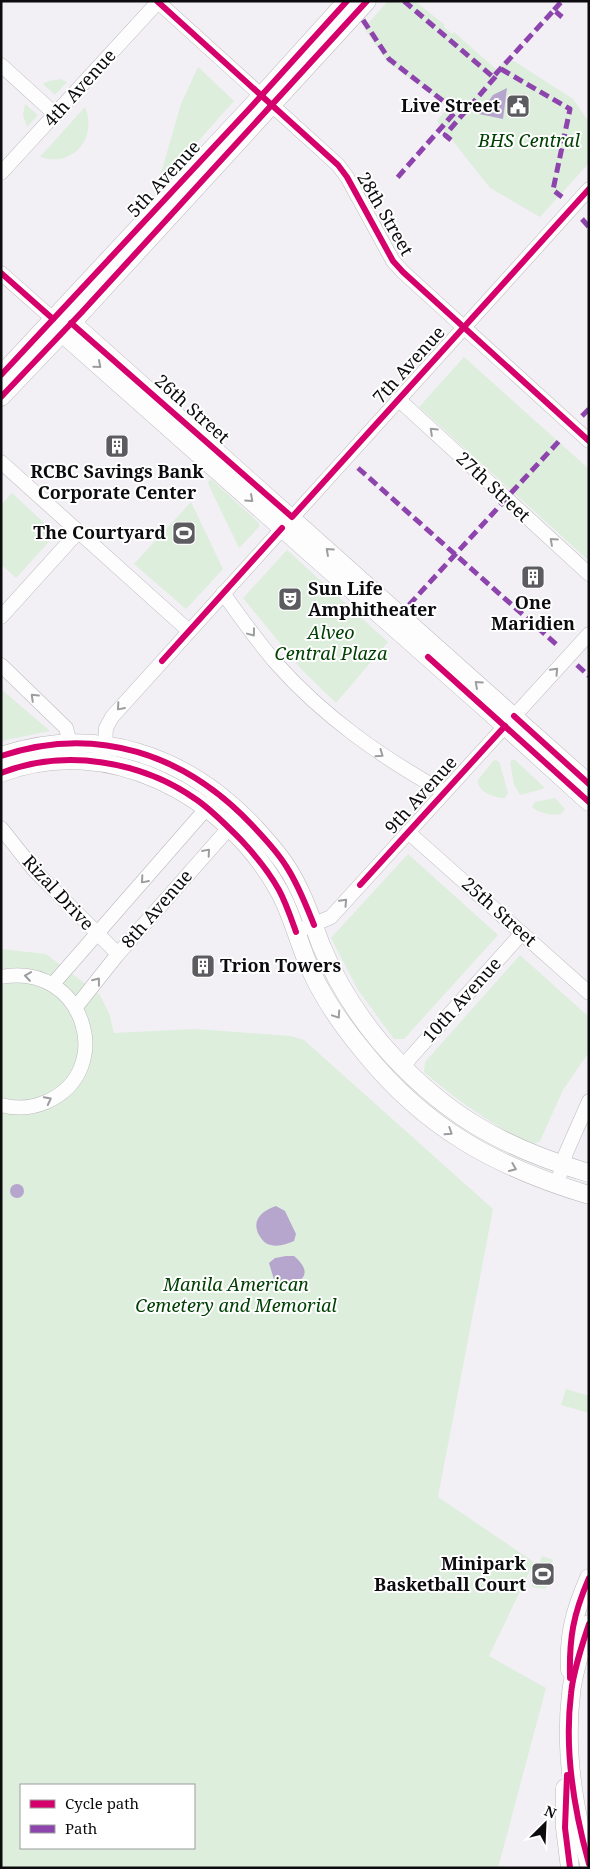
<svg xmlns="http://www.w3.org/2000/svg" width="590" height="1869" viewBox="0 0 590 1869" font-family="'Noto Serif',serif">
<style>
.green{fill:#ded;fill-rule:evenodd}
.water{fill:#b6a5cc}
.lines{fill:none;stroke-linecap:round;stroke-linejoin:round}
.minor-casing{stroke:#bcbabd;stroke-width:15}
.major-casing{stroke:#bcbabd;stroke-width:19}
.minor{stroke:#fdfdfe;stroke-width:14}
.major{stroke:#fdfdfe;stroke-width:18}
.quiet{stroke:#8e44ad;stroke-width:5;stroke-dasharray:10 5;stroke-linecap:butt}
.cycleway-casing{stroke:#fff;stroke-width:9}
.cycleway{stroke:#d6006c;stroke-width:6}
.oneway{stroke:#9d9c9e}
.labels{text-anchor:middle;stroke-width:4;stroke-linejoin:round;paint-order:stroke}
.street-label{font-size:18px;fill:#0c0b0e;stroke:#fff}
.poi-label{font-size:18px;font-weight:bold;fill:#0c0b0e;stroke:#fff;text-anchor:end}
.park-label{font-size:18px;font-style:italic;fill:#004103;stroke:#fff}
</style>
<rect width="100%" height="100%" fill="#f2f0f5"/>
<g class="green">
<polygon points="388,1 415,1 445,25 444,27 452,34 454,32 496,69 505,61 514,61 573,99 589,122 589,163 540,217 490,188 437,121 449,106 387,62 364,28"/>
<polygon points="198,67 234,101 157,187 181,104"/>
<polygon points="61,79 67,82 55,95 43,84 49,81"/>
<polygon points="25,104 38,115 27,127 23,115"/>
<path d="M85,107C98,138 73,168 40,157Z"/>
<polygon points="464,357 589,469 589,561 419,407"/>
<polygon points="211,479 259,523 259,527 239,548 210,488 208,482"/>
<polygon points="12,493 56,534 16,578 1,564 1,505"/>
<polygon points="191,502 223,569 186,609 134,564"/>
<polygon points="287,550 388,642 336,703 301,669 243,598"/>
<polygon points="1,689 50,731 1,741"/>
<path d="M494,760L498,761L500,764L508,793L505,798C494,798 477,792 478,780Z"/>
<polygon points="512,760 515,760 544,787 543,789 520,795 514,784 510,762"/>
<path d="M555,798L565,809L561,814C551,816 539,813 532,807L535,802Z"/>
<polygon points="408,854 498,935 404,1039 394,1039 358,990 331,938"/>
<path d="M1,949L46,954L100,995L109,1013L114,1033L196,1029L291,1036L304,1040L493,1209L438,1497L534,1562L489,1656L546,1688L498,1868H1ZM21,1785H194V1848H21Z"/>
<path d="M520,955L589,1017V1052L563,1090L540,1141L532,1145C491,1124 459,1102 424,1072L425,1062Z"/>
<polygon points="566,1389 589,1396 589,1413 561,1405"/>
<polygon points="542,1556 553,1560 546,1589 531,1587"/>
</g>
<g class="water">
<polygon points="507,88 503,119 479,114 493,95"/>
<circle cx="17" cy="1191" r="7"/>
<path d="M276,1206L285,1211L296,1234L294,1241C287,1244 278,1247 271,1245C265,1244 262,1240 259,1235C251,1220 262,1211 276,1206Z"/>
<path d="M286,1256H294C315,1274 302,1284 280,1286L275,1283L269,1263L275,1258Z"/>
</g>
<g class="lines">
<g class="minor-casing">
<g id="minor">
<polyline points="157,1 338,165 347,177 393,261 403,272 589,441"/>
<polyline points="1,65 56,115"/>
<polyline points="1,173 158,2"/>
<polyline points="1,273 53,319"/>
<polyline points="398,399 589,574"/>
<polyline points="1,462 189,631"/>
<path d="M223,593C240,617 257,641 276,663C324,717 381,757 444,792"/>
<polyline points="1,617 78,532"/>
<polyline points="1,665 66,728 70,743 70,752"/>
<polyline points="104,763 106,728 112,717 589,189"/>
<polyline points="1,828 35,871 118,954"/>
<polyline points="408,832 589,993"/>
<polyline points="296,932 331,917 589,634"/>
<path d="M1,977C84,961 118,1071 46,1102C32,1108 16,1109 1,1105"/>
<polyline points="53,984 212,802"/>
<polyline points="76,1007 118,954 236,820"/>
<polyline points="402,1067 522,933"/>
<polyline points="557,1185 566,1153 589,1101"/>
</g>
</g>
<g class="major-casing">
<g id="major">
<polyline points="53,319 62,333 493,715 589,802"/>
<polyline points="53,319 71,323 79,329 589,784"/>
<polyline points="1,375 252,106 347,1"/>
<polyline points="1,397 81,313 367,1"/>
<path d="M1,756C97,724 186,755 254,827C265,839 277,852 286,866C302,890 311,918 321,945C335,979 356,1013 380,1042C440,1112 500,1147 589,1173"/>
<path d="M1,773C108,732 225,795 278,889C293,915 299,946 312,973C325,1001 344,1028 364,1052C425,1128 496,1167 589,1195"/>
<path d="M589,1624C582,1645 573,1672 571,1694C564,1751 574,1810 589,1864"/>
<path d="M570,1670C568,1635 575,1610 589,1578"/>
<polyline points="565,1788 565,1828 570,1868"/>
</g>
</g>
<use href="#minor" class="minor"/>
<use href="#major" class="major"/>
<g class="quiet">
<polyline points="404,1 493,77 554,10 562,17"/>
<polyline points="554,10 562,1"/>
<polyline points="363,20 389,59 456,111 397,178"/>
<polyline points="501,69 570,109 553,190 562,197"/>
<polyline points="451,140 445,135 497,75"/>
<polyline points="582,219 589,227"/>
<polyline points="582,416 589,409"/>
<polyline points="358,468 557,645"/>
<polyline points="511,493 561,439"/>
<polyline points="409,605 506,499"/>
<polyline points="577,665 589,676"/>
</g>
<g class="cycleway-casing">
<g id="cycleway">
<polyline points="157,1 338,165 347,177 393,261 403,272 589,441"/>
<polyline points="1,273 53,319"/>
<polyline points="71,323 292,517 589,189"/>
<polyline points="1,375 252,106 347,1"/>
<polyline points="1,397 81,313 367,1"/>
<polyline points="428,657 589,802"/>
<polyline points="162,661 282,528"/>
<polyline points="514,716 589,784"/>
<path d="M1,756C96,724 185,754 252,825C264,838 277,851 286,866C298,884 306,905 314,925"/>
<path d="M1,773C65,748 142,761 197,800C214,812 228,827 242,841C256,856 269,872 279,890C286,903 291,918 296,932"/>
<polyline points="360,885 505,726"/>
<path d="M589,1624C582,1645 573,1672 571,1694C564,1751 574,1810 589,1864"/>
<path d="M570,1678C569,1638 573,1615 589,1578"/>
<polyline points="567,1775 565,1828 570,1868"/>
</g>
</g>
<use href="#cycleway" class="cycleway"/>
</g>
<defs><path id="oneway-chevron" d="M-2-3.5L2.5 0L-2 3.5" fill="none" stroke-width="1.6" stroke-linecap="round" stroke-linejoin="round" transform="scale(1.25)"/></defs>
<g class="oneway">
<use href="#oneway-chevron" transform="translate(98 365) rotate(41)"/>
<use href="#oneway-chevron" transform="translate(433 431) rotate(-137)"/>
<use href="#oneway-chevron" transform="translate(250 499) rotate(42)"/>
<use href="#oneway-chevron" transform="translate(553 541) rotate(-138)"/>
<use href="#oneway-chevron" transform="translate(329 551) rotate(-138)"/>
<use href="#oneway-chevron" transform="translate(252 633) rotate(53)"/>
<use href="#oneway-chevron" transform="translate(555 671) rotate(-47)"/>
<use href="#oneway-chevron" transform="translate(478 684) rotate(-138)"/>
<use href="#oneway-chevron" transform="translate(34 697) rotate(-136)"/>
<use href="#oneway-chevron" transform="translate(120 707) rotate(131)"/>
<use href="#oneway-chevron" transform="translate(380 754) rotate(35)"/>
<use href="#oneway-chevron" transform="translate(207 852) rotate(-49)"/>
<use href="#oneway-chevron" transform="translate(144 880) rotate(131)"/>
<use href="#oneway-chevron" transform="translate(344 902) rotate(-47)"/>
<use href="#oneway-chevron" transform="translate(28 976) rotate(-172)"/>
<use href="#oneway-chevron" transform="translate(97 981) rotate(-52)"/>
<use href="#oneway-chevron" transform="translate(337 1015) rotate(56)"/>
<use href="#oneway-chevron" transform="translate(48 1100) rotate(-27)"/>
<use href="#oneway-chevron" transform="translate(449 1132) rotate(33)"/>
<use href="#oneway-chevron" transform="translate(513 1168) rotate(23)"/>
</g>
<defs>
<g id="civic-square" transform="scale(1.25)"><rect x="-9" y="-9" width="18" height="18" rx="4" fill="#5c5b5f" stroke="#fff"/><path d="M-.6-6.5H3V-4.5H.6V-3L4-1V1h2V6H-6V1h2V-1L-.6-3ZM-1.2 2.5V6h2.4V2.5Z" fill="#fff"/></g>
<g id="building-square" transform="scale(1.25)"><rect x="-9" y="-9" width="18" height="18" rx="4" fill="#5c5b5f" stroke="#fff"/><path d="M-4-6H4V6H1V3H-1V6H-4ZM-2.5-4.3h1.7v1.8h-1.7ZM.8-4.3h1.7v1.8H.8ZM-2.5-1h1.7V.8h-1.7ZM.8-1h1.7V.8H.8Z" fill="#fff"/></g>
<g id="stadium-square" transform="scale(1.25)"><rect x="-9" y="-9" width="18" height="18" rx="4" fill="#5c5b5f" stroke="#fff"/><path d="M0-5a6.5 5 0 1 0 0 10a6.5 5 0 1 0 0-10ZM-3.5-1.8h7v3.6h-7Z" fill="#fff"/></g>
<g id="theatre-square" transform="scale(1.25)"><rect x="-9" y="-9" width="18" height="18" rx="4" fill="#5c5b5f" stroke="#fff"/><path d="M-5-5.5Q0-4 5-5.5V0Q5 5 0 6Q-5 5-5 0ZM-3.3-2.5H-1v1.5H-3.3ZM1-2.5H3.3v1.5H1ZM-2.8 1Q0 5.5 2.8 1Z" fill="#fff"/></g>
</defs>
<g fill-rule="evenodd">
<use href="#civic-square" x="518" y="106"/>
<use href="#building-square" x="117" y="446"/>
<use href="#stadium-square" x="184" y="533"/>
<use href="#building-square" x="533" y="577"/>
<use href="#theatre-square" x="290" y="599"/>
<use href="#building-square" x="203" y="966"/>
<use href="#stadium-square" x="543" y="1574"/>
</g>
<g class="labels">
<g class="street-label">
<text transform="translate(80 88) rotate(-48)" y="6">4th Avenue</text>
<text transform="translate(164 179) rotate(-47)" y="6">5th Avenue</text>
<text transform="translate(385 214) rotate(60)" y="6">28th Street</text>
<text transform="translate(409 365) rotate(-48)" y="6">7th Avenue</text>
<text transform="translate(192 409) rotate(42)" y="6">26th Street</text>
<text transform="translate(493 487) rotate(43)" y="6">27th Street</text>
<text transform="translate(421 795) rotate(-48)" y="6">9th Avenue</text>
<text transform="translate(58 893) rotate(47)" y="6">Rizal Drive</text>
<text transform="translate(157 909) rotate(-49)" y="6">8th Avenue</text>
<text transform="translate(499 912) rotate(42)" y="6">25th Street</text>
<text transform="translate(462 1000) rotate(-48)" y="6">10th Avenue</text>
</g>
<g class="poi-label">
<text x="500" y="112">Live Street</text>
<text x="117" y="478" text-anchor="middle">RCBC Savings Bank<tspan x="117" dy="21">Corporate Center</tspan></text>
<text x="166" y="539">The Courtyard</text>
<text x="308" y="595" text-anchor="start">Sun Life<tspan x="308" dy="21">Amphitheater</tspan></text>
<text x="533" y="609" text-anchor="middle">One<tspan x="533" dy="21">Maridien</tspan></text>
<text x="220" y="972" text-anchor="start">Trion Towers</text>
<text x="526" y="1570">Minipark<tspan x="526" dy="21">Basketball Court</tspan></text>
</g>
<g class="park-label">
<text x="529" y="147">BHS Central</text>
<text x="331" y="639">Alveo<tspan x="331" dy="21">Central Plaza</tspan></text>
<text x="236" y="1291">Manila American<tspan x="236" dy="21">Cemetery and Memorial</tspan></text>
</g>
</g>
<rect width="590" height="1869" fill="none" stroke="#0c0b0e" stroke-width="5"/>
<rect x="20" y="1784" width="175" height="65" fill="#ffffff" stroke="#9e9d9f"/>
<rect x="30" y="1800" width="25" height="8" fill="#d6006c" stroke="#9e9d9f"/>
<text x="65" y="1809" font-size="15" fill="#0c0b0e">Cycle path</text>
<rect x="30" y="1825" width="25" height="8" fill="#8e44ad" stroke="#9e9d9f"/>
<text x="65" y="1834" font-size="15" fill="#0c0b0e">Path</text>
<g transform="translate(545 1824) rotate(24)" stroke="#ffffff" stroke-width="4" paint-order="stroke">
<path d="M0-4L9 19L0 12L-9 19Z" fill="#0c0b0e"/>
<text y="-8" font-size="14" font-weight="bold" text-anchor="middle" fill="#0c0b0e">N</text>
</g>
</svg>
